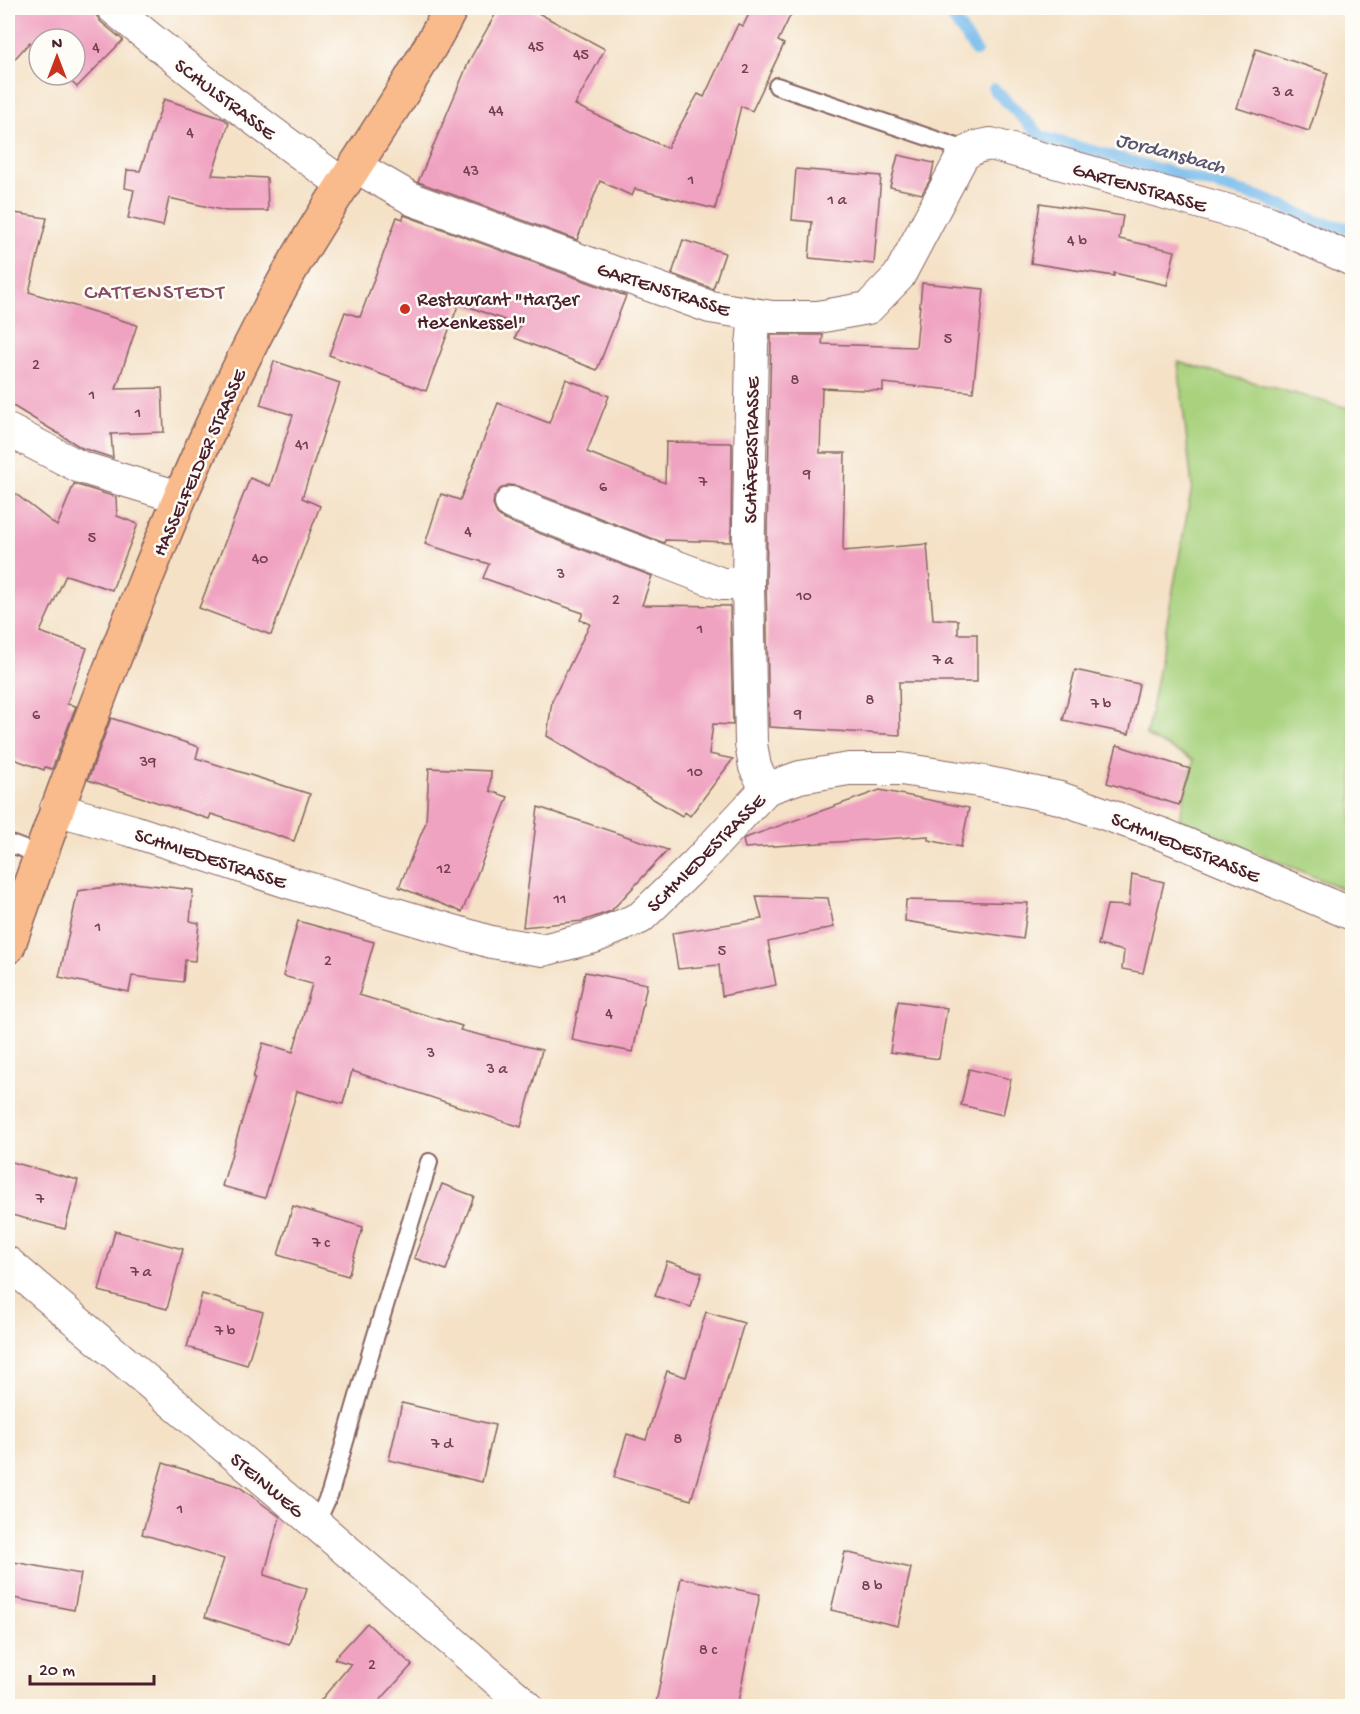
<svg xmlns="http://www.w3.org/2000/svg" width="1360" height="1714" viewBox="0 0 1360 1714" font-family="'Gochi Hand',sans-serif">
<style>
.green{fill:#a9d27e;stroke:#7a7854;stroke-width:1.5}
.lines{fill:none;stroke-linecap:round;stroke-linejoin:round}
.stream{stroke:#75baec;stroke-width:12}
.building{fill:#f0a3c1}
.service-casing{stroke:#866361;stroke-width:20}
.minor-casing{stroke:#866361;stroke-width:34}
.primary-casing{stroke:#866361;stroke-width:36}
.service{stroke:#fff;stroke-width:16}
.minor{stroke:#fff;stroke-width:32}
.primary{stroke:#fabb8c;stroke-width:33}
.poi-dot{fill:#c8321e;stroke:#fdfcf7;stroke-width:2}
.labels{text-anchor:middle;stroke-width:5;stroke-linejoin:round;paint-order:stroke}
.number-label{font-size:16px;fill:#744050}
.street-label{font-size:20px;fill:#4a1f2b;stroke:#fdfcf7}
.poi-label{font-size:20px;fill:#4a1f2b;stroke:#fdfcf7;text-anchor:start}
.water-label{font-size:21px;font-style:italic;fill:#59556f;stroke:#fdfcf7}
.quarter-label{font-size:22px;letter-spacing:1.5px;fill:#844d60;stroke:#fdfcf7}
</style>
<rect width="100%" height="100%" fill="#fdfcf7"/>
<filter id="ink" filterUnits="userSpaceOnUse"><feTurbulence type="fractalNoise" baseFrequency=".0167" numOctaves="2"/><feDisplacementMap in="SourceGraphic" scale="12" xChannelSelector="R" yChannelSelector="G"/><feConvolveMatrix kernelMatrix="1 2 1 2 8 2 1 2 1" color-interpolation-filters="sRGB"/></filter>
<filter id="wash" filterUnits="userSpaceOnUse"><feTurbulence type="fractalNoise" baseFrequency=".008" numOctaves="4" result="noise"/><feDisplacementMap in="SourceGraphic" scale="24" xChannelSelector="R" yChannelSelector="G"/><feGaussianBlur stdDeviation="1.35" result="paint"/><feColorMatrix in="noise" values="0 0 0 0 0 0 0 0 0 0 0 0 0 0 0 0 0 1.4 0 .05"/><feComposite in="paint" operator="in"/></filter>
<g filter="url(#wash)">
<rect width="100%" height="100%" fill="#f4e1c6"/>
<polygon class="green" points="1178,362 1352,409 1352,893 1179,819 1194,760 1146,736 1192,487"/>
<g class="lines">
<g class="stream">
<polyline points="946,8 976,51"/>
<polyline points="994,89 1042,137 1260,197 1318,222 1352,229"/>
</g>
</g>
<g id="blocks">
<g class="building">
<polygon points="8,8 95,8 96,15 101,22 123,40 77,87 64,75 75,75 75,39 39,39 39,51 30,42 8,66"/>
<polygon points="499,8 529,8 605,49 575,105 667,148 698,94 704,97 738,24 743,26 752,8 794,8 778,41 784,44 752,111 741,106 715,209 635,189 632,196 600,181 577,240 418,182 470,59"/>
<polygon points="1256,49 1328,73 1309,131 1237,108"/>
<polygon points="164,99 224,119 229,123 212,175 267,178 268,211 226,211 169,198 163,226 128,218 134,190 125,188 127,170 140,171"/>
<polygon points="898,155 934,163 931,178 922,194 890,187"/>
<polygon points="796,169 881,176 874,264 809,258 812,222 792,220"/>
<polygon points="1040,203 1123,216 1119,239 1175,251 1167,285 1114,273 1114,276 1031,263"/>
<polygon points="8,212 47,218 29,292 137,325 116,389 162,388 164,432 111,434 113,458 82,448 8,403"/>
<polygon points="404,215 626,296 597,370 515,338 520,326 459,303 426,391 329,355 345,312 360,317 397,217 403,219"/>
<polygon points="683,240 725,253 713,289 672,274"/>
<polygon points="922,283 984,289 973,392 883,383 883,391 822,388 820,453 845,453 843,551 927,544 933,619 958,620 958,634 977,634 977,682 899,682 900,735 769,727 766,584 771,335 823,335 822,344 916,347"/>
<polygon points="274,361 340,383 302,498 320,506 271,635 199,608 250,478 270,486 293,415 260,405"/>
<polygon points="566,379 609,396 587,452 665,483 666,442 732,443 731,542 665,540 664,543 517,486 508,485 500,489 494,497 493,505 497,514 505,520 652,576 642,605 730,606 733,725 713,724 709,754 733,759 690,816 685,812 682,816 547,736 552,701 590,624 580,620 583,613 483,578 489,564 425,544 441,494 460,500 498,403 549,423"/>
<polygon points="74,484 116,497 117,516 138,524 112,590 66,575 40,632 87,648 67,704 76,706 52,769 45,767 44,770 8,757 8,488 57,526"/>
<polygon points="1075,670 1139,684 1129,734 1063,720"/>
<polygon points="111,718 199,747 196,758 310,794 294,841 211,814 209,819 88,780"/>
<polygon points="1117,745 1190,769 1179,805 1107,783"/>
<polygon points="429,768 491,771 490,791 508,797 462,912 399,887 426,822"/>
<polygon points="880,790 969,808 961,847 928,840 928,836 745,848 743,840 745,838"/>
<polygon points="538,807 668,850 611,911 583,921 523,927"/>
<polygon points="1132,874 1164,882 1143,973 1122,969 1124,951 1098,945 1107,905 1129,906"/>
<polygon points="134,883 193,890 190,921 199,923 195,961 185,960 183,982 132,976 129,992 59,977 78,891"/>
<polygon points="756,896 828,898 834,927 768,942 776,985 722,996 719,965 678,969 672,933 762,919"/>
<polygon points="906,900 1028,903 1023,939 905,921"/>
<polygon points="298,921 374,942 359,995 462,1026 460,1030 542,1050 521,1127 352,1071 343,1104 297,1091 265,1198 222,1186 255,1078 253,1078 263,1043 293,1052 312,984 283,976"/>
<polygon points="585,972 647,984 633,1052 572,1040"/>
<polygon points="898,1001 947,1008 939,1059 890,1052"/>
<polygon points="969,1069 1011,1079 1003,1115 961,1105"/>
<polygon points="8,1161 78,1180 65,1229 8,1214"/>
<polygon points="442,1184 474,1196 446,1270 414,1258"/>
<polygon points="293,1206 363,1227 348,1276 278,1255"/>
<polygon points="115,1231 183,1249 167,1309 99,1291"/>
<polygon points="667,1261 702,1273 691,1307 655,1296"/>
<polygon points="202,1294 263,1312 247,1365 187,1347"/>
<polygon points="706,1312 744,1323 691,1500 614,1477 627,1434 646,1440 667,1371 686,1377"/>
<polygon points="402,1403 495,1425 482,1482 389,1460"/>
<polygon points="163,1463 238,1486 280,1517 264,1575 307,1589 289,1644 205,1617 224,1559 142,1534"/>
<polygon points="845,1552 911,1568 898,1626 831,1610"/>
<polygon points="8,1561 81,1574 74,1610 8,1597"/>
<polygon points="681,1578 760,1594 737,1707 674,1707 656,1703"/>
<polygon points="367,1623 412,1665 374,1707 315,1707 351,1664 334,1659"/>
</g>
</g>
</g>
<g filter="url(#ink)">
<use href="#blocks" fill-opacity="0" stroke="#866361" stroke-width="1.5"/>
<g class="lines">
<g class="service-casing">
<g id="service">
<polyline points="777,86 969,151"/>
<polyline points="8,843 40,855"/>
<polyline points="316,1524 330,1493 372,1348 429,1162"/>
</g>
</g>
<g class="minor-casing">
<g id="minor">
<path d="M113,8C187,69 264,128 343,184"/>
<polyline points="355,166 414,200 710,307 772,317 818,317 868,308 899,276 963,155 976,147 991,144 1269,222 1352,260"/>
<polyline points="755,316 752,345 748,584 751,744 755,767 766,789"/>
<polyline points="8,430 80,467 179,497"/>
<polyline points="511,503 722,584 748,584"/>
<polyline points="56,809 133,831 291,883 491,942 543,950 594,937 640,918 696,864 766,789 800,777 849,769 901,769 979,781 1060,798 1162,834 1352,914"/>
<polyline points="8,1263 316,1524 527,1706"/>
</g>
</g>
<g class="primary-casing">
<path id="primary" d="M8,947C50,827 94,707 142,589C184,485 228,383 282,285C334,190 402,104 451,8"/>
</g>
<use href="#service" class="service"/>
<use href="#minor" class="minor"/>
<use href="#primary" class="primary"/>
</g>
</g>
<circle class="poi-dot" cx="405" cy="309" r="6"/>
<g class="labels">
<g class="number-label">
<text x="536" y="51">45</text>
<text x="96" y="52">4</text>
<text x="581" y="59">45</text>
<text x="745" y="73">2</text>
<text x="1283" y="96">3 a</text>
<text x="496" y="115">44</text>
<text x="190" y="137">4</text>
<text x="471" y="175">43</text>
<text x="691" y="184">1</text>
<text x="837" y="204">1 a</text>
<text x="1077" y="245">4 b</text>
<text x="948" y="343">5</text>
<text x="36" y="369">2</text>
<text x="795" y="384">8</text>
<text x="92" y="399">1</text>
<text x="138" y="417">1</text>
<text x="302" y="449">41</text>
<text x="807" y="478">9</text>
<text x="703" y="486">7</text>
<text x="603" y="491">6</text>
<text x="468" y="536">4</text>
<text x="92" y="542">5</text>
<text x="260" y="563">40</text>
<text x="561" y="578">3</text>
<text x="804" y="600">10</text>
<text x="616" y="604">2</text>
<text x="700" y="633">1</text>
<text x="943" y="664">7 a</text>
<text x="870" y="704">8</text>
<text x="1101" y="708">7 b</text>
<text x="798" y="718">9</text>
<text x="36" y="719">6</text>
<text x="148" y="766">39</text>
<text x="695" y="776">10</text>
<text x="444" y="873">12</text>
<text x="560" y="903">11</text>
<text x="98" y="931">1</text>
<text x="722" y="955">5</text>
<text x="328" y="965">2</text>
<text x="609" y="1018">4</text>
<text x="431" y="1057">3</text>
<text x="497" y="1073">3 a</text>
<text x="40" y="1203">7</text>
<text x="321" y="1247">7 c</text>
<text x="141" y="1276">7 a</text>
<text x="225" y="1335">7 b</text>
<text x="678" y="1443">8</text>
<text x="442" y="1448">7 d</text>
<text x="180" y="1513">1</text>
<text x="872" y="1590">8 b</text>
<text x="708" y="1654">8 c</text>
<text x="372" y="1669">2</text>
</g>
<g class="street-label">
<text transform="translate(226 98) rotate(37)" y="7">SCHULSTRASSE</text>
<text transform="translate(1140 186) rotate(16)" y="7">GARTENSTRASSE</text>
<text transform="translate(664 288) rotate(18)" y="7">GARTENSTRASSE</text>
<text transform="translate(750 450) rotate(-89)" y="7">SCHÄFERSTRASSE</text>
<text transform="translate(198 462) rotate(-66)" y="7">HASSELFELDER STRASSE</text>
<text transform="translate(1186 846) rotate(22)" y="7">SCHMIEDESTRASSE</text>
<text transform="translate(705 852) rotate(-45)" y="7">SCHMIEDESTRASSE</text>
<text transform="translate(211 857) rotate(18)" y="7">SCHMIEDESTRASSE</text>
<text transform="translate(268 1484) rotate(40)" y="7">STEINWEG</text>
</g>
<g class="poi-label">
<text x="417" y="305">Restaurant "Harzer<tspan x="417" dy="23">Hexenkessel"</tspan></text>
</g>
<g class="water-label">
<text transform="translate(1171 152) rotate(15)" y="7">Jordansbach</text>
</g>
<g class="quarter-label">
<text x="155" y="298">CATTENSTEDT</text>
</g>
</g>
<rect width="1360" height="1714" fill="none" stroke="#fdfcf7" stroke-width="30"/>
<g transform="translate(57 57)"><circle r="28" fill="#fdfcf7" stroke="#b5a4a5" stroke-width="1.5"/>
<path d="M0-4.5L10 22L0 15L-10 22Z" fill="#c8321e"/>
<text y="-9" font-size="16" font-weight="bold" text-anchor="middle" fill="#4a1f2b">N</text>
</g>
<path d="M30 1675v9h124v-9" fill="none" stroke="#4a1f2b" stroke-width="3"/>
<text x="39" y="1675" font-size="18" fill="#4a1f2b" stroke="#fdfcf7" stroke-width="4.5" paint-order="stroke">20 m</text>
</svg>
